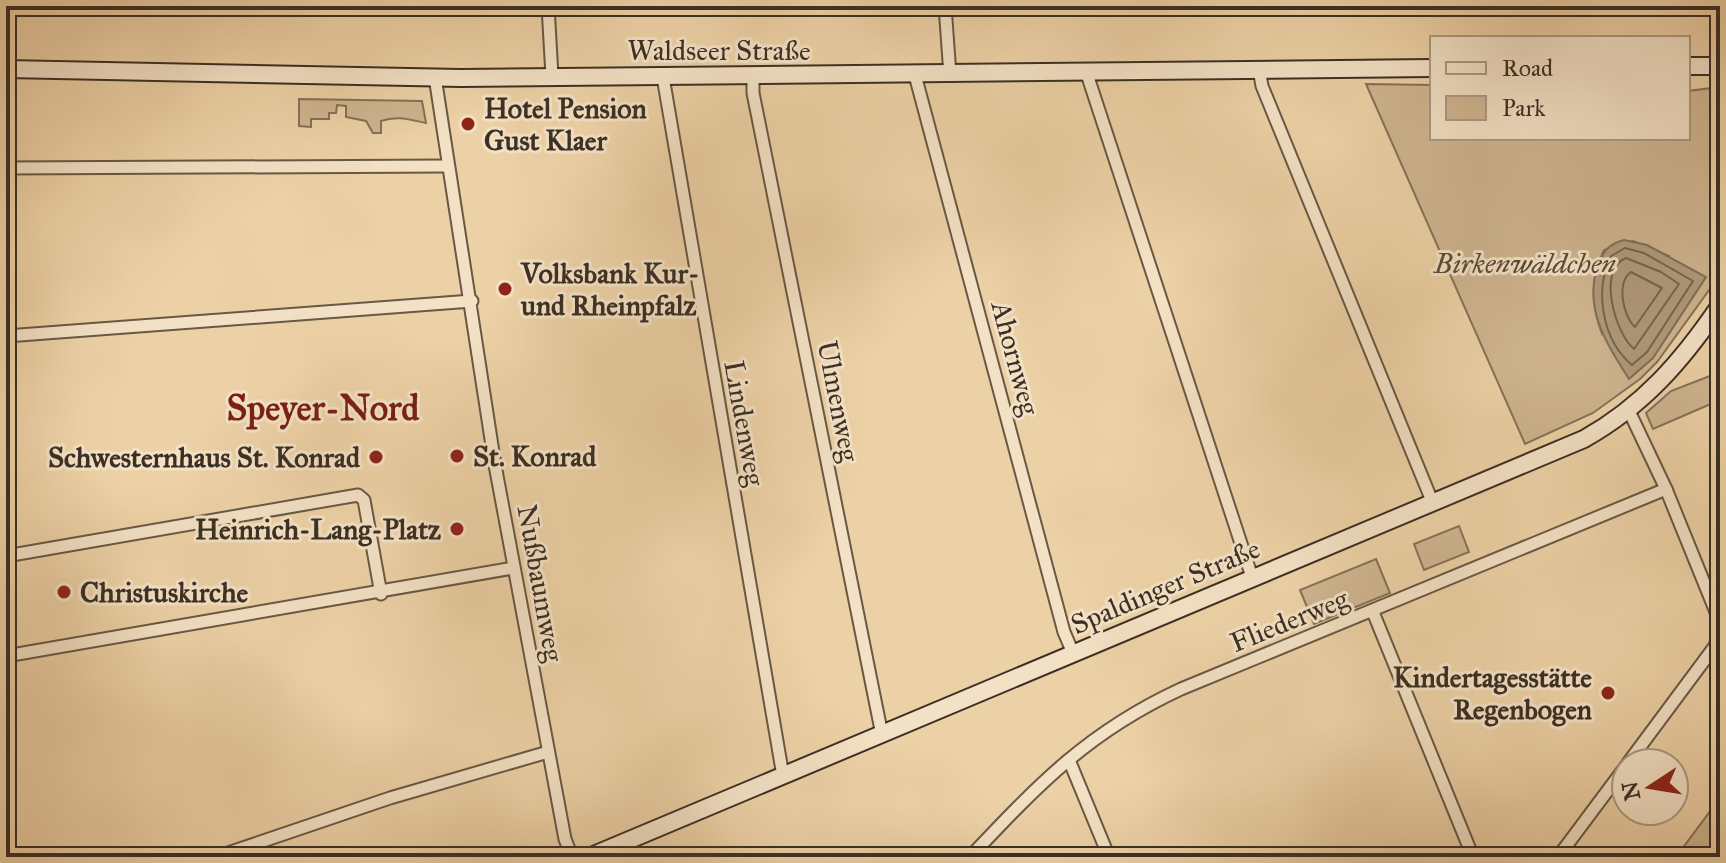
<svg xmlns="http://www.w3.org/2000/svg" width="1726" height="863" viewBox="0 0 1726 863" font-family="'IM FELL Great Primer',serif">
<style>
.green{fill:#cfb590;stroke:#85725a;stroke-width:2;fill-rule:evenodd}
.water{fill:#b09a7a;stroke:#816f58;stroke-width:2}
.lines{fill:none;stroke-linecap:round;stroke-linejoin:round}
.shore{stroke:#76644f;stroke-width:2}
.street-casing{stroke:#685844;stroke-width:15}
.secondary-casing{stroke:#3b2f24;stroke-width:20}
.street{stroke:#f3e1c5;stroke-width:11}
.secondary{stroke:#f3e1c5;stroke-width:16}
.poi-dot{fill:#8f2418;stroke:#f3e1c5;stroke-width:3}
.labels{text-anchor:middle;stroke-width:6;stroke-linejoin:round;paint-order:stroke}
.street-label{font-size:28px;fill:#3b2f24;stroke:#f3e1c5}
.poi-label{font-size:28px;font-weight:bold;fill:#3b2f24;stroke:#f3e1c5;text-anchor:start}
.park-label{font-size:28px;font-style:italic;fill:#594a3a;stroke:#f3e1c5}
.district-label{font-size:36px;font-weight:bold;fill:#7a1f14;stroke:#f3e1c5}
</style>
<rect width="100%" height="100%" fill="#edd1a6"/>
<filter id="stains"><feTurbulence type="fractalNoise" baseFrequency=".0025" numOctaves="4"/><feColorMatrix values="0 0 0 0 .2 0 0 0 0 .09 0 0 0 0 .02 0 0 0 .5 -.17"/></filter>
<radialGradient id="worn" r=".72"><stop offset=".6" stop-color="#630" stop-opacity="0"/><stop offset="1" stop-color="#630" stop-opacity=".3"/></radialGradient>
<g class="green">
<path d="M1366,84L1432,85V138H1688V91L1720,87V275L1657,362L1640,379L1593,413L1525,444ZM1633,241L1669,256L1602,334C1591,304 1590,279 1604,250Z"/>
<path d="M299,99L422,101L426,123C410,120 398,115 381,121V133H373L366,121L346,117V106L337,105L336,113H329V119H311V127L299,126Z"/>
<polygon points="1720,372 1720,400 1653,429 1646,413 1671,391"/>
<polygon points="1459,526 1469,552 1424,570 1414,544"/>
<polygon points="1376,559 1390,593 1314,624 1300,590"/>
<polygon points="1720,798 1720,834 1704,857 1676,857"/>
</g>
<path class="water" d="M1624,240L1647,245L1706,277L1653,358L1629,379C1607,344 1583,309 1598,265C1603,251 1609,244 1624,240Z"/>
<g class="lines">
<g class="shore">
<path d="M1625,248L1644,253L1693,281L1647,352L1632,365C1602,340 1594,290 1611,256Z"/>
<path d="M1626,258L1661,272L1679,284L1634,349C1616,335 1596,269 1626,258Z"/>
<path d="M1631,272L1662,288L1635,327C1623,316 1616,283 1631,272Z"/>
</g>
<g class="street-casing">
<g id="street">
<polyline points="548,6 552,76"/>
<polyline points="945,6 950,75"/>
<polyline points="1259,69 1262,86 1432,501"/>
<polyline points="1086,71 1252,577"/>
<polyline points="915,75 1064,632 1073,653"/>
<polyline points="753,76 753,93 882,735"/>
<polyline points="435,77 495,465 565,839 572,857"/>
<polyline points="663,77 783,776"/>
<polyline points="6,168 447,166"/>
<polyline points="6,336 472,301"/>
<polyline points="1629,411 1666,489 1720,622"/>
<polyline points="6,556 358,495 364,500 381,594"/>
<polyline points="1373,612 1473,857"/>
<polyline points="6,656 513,568"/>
<polyline points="1069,760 1109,857"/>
<polyline points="1628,763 1715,646 1720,629"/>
<polyline points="216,857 390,798 548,752"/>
<path d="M970,857C1039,784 1088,732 1181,689L1666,489"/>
<polyline points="1558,857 1626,766"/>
</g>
</g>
<g class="secondary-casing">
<g id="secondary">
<polyline points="1688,66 1720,66"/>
<polyline points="6,69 461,78 1432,68"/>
<path d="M589,857L1584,439C1643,406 1682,361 1720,305"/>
</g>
</g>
<use href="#street" class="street"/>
<use href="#secondary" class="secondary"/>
</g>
<g class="poi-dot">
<circle cx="468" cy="124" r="8"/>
<circle cx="505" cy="289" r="8"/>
<circle cx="457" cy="456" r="8"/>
<circle cx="376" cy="457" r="8"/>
<circle cx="457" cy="529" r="8"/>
<circle cx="64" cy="592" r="8"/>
<circle cx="1608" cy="693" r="8"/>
</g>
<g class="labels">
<g class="street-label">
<text x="719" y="60">Waldseer Straße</text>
<text transform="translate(1016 358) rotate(75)" y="10">Ahornweg</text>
<text transform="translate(839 401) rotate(79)" y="10">Ulmenweg</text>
<text transform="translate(745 423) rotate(80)" y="10">Lindenweg</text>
<text transform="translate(541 583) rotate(80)" y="10">Nußbaumweg</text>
<text transform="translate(1165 586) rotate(-23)" y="10">Spaldinger Straße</text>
<text transform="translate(1289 620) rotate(-22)" y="10">Fliederweg</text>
</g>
<g class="poi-label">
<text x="484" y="118">Hotel Pension<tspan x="484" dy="32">Gust Klaer</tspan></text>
<text x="521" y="283">Volksbank Kur-<tspan x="521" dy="32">und Rheinpfalz</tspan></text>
<text x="473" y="466">St. Konrad</text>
<text x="360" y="467" text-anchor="end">Schwesternhaus St. Konrad</text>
<text x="441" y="539" text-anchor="end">Heinrich-Lang-Platz</text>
<text x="80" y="602">Christuskirche</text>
<text x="1592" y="687" text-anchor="end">Kindertagesstätte<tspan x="1592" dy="32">Regenbogen</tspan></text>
</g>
<g class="park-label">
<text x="1525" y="273">Birkenwäldchen</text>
</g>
<g class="district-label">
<text x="323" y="420">Speyer-Nord</text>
</g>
</g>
<rect width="1726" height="863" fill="none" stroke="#edd1a6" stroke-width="32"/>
<rect x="8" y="8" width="1710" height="847" fill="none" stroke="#3b2f24" stroke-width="4"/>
<rect x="16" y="16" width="1694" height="831" fill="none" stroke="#3b2f24" stroke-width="2"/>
<rect x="1430" y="36" width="260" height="104" fill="#f3e1c5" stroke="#a99a85" stroke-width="2"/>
<rect x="1446" y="62" width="40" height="12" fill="#f3e1c5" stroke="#a99a85" stroke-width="2"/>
<text x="1502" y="76" font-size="24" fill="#3b2f24">Road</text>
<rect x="1446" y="96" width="40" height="24" fill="#cfb590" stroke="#a99a85" stroke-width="2"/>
<text x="1502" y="116" font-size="24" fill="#3b2f24">Park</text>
<g transform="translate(1650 787) rotate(258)"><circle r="38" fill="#f3e1c5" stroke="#a99a85" stroke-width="2"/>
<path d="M0-6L14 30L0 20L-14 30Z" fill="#8f2418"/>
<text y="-12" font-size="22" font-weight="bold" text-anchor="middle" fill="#3b2f24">N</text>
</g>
<rect width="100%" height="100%" filter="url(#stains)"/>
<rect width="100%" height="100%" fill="url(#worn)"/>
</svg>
